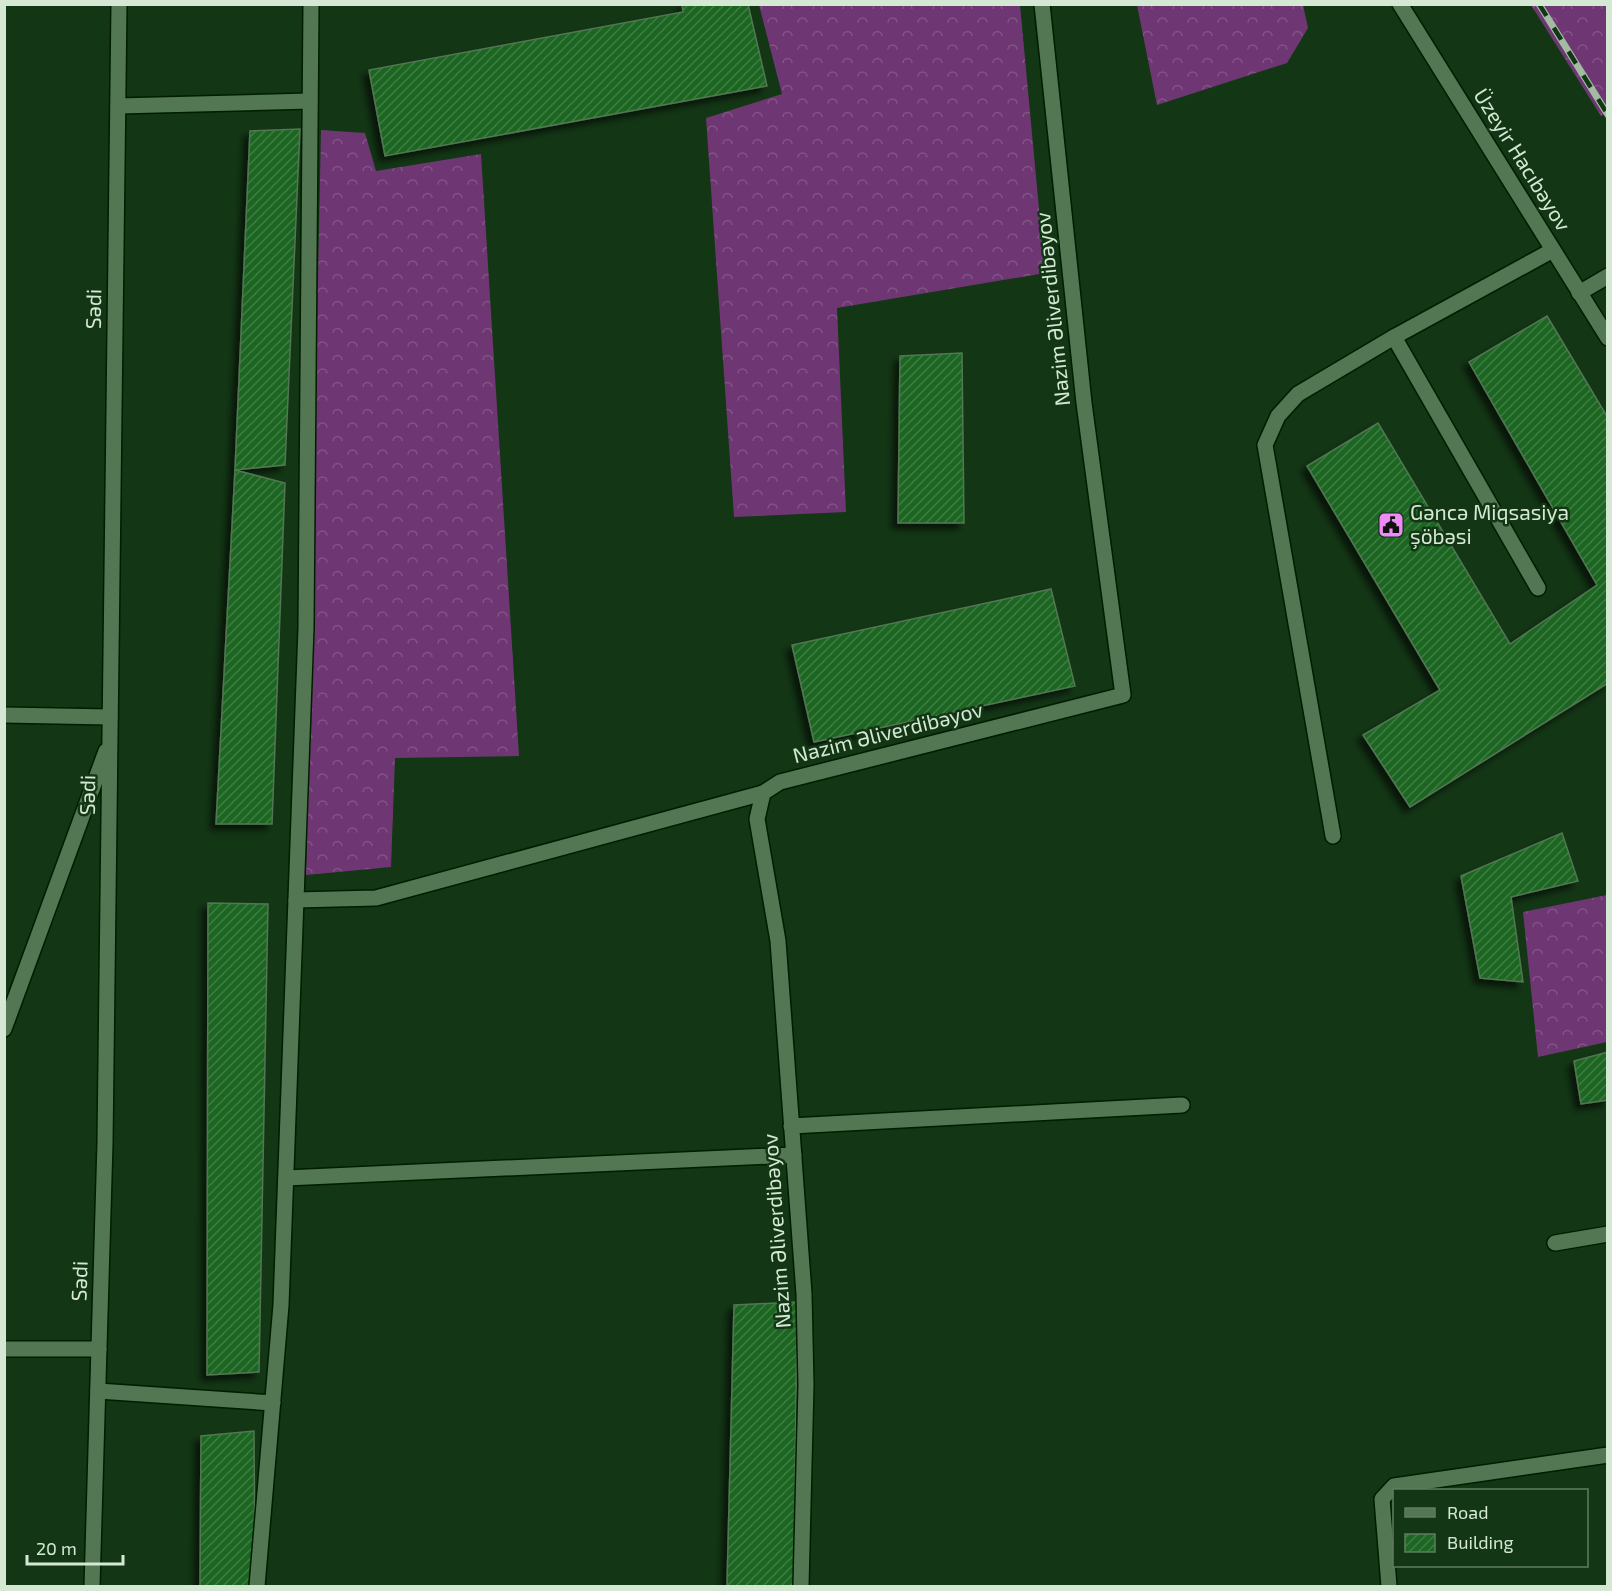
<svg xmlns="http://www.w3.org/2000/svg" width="1612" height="1591" viewBox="0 0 1612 1591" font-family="'Exo 2',sans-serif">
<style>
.forest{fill:url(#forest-crowns)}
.building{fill:url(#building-hatch);stroke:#537753;stroke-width:1.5;filter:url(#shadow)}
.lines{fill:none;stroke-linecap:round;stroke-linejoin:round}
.service-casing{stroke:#001d00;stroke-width:18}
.minor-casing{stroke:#001d00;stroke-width:18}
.secondary-casing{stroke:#001d00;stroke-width:18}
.service{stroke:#537752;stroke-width:15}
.minor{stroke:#537752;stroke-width:15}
.secondary{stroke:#537752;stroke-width:15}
.rail-casing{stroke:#a3baa3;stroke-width:7}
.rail{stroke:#133615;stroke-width:4.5;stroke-dasharray:14;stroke-linecap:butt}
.labels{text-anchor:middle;stroke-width:5;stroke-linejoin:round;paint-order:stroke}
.street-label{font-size:21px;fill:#d4e8d4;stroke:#133615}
.poi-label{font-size:21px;fill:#d4e8d4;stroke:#133615;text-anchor:start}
</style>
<defs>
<pattern id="forest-crowns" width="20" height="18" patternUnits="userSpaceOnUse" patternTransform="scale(1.5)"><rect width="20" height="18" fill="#6e3773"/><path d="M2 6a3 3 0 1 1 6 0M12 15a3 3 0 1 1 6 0" fill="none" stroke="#825486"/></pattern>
<pattern id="building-hatch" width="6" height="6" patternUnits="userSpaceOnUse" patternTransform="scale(1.5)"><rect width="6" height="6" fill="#1d6623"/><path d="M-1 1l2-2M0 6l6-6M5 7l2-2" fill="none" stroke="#3d7c42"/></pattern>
<filter id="shadow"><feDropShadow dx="-5.5" dy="5.5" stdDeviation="3" flood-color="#0009"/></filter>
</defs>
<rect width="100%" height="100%" fill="#133615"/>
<g class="forest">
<polygon points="759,5 1020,5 1045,273 837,308 846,512 734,517 706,118 782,94"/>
<polygon points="1137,5 1303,5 1308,28 1287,63 1157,105"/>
<polygon points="1531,5 1607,5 1607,112 1601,116"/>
<polygon points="321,130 365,133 376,171 481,154 519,756 395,758 391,867 306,875"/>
<polygon points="1607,895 1607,1042 1538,1057 1523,912"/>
</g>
<g class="building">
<polygon points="682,4 748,4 767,86 385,156 369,70 683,12"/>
<polygon points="300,129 285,465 235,470 250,131"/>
<polygon points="1547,316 1608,418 1608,683 1410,807 1363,735 1440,690 1307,466 1378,423 1510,644 1597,585 1469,362"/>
<polygon points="962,353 964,523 898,523 900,356"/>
<polygon points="235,470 285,483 272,824 216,824"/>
<polygon points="1051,589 1075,686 814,742 792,645"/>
<polygon points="1562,833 1578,881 1511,897 1523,982 1480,978 1461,876"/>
<polygon points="208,903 268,904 259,1372 207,1375"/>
<polygon points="1608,1052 1608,1100 1581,1104 1574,1061"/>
<polygon points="797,1302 794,1586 727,1586 734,1305"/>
<polygon points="254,1431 255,1586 200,1586 201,1436"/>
</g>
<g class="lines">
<g class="service-casing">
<g id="service">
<polyline points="118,106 310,101"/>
<polyline points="1579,293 1608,276"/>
<polyline points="1394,337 1538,588"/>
<polyline points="1333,836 1265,445 1278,416 1298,394 1394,337 1553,250"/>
<polyline points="1555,1243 1608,1234"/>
<polyline points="98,1391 273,1403"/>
<polyline points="257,1586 281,1305 306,628 311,4"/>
<polyline points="1389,1586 1382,1499 1394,1486 1608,1455"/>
</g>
</g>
<g class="minor-casing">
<g id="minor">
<polyline points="4,715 110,717"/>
<polyline points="296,900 376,898 763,793"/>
<polyline points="4,1029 106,751"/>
<polyline points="791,1126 1182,1105"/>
<polyline points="286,1178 794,1155"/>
<polyline points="4,1349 99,1349"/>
<polyline points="92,1586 105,1143 119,4"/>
<polyline points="801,1586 806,1385 804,1294 778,941 757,819 763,793 780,782 1123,695 1084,403 1042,4"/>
</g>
</g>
<g class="secondary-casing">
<polyline id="secondary" points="1400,4 1608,338"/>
</g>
<use href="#service" class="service"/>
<use href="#minor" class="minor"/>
<use href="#secondary" class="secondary"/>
<g class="rail-casing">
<polyline id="rail" points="1539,4 1608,115"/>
</g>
<use href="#rail" class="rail"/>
</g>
<defs>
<g id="civic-square" transform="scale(1.35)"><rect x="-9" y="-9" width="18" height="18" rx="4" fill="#ef8bf7" stroke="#133615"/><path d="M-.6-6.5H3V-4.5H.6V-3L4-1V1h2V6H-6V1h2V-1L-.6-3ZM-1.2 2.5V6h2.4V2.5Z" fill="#111"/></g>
</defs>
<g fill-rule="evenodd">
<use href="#civic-square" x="1391" y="525"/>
</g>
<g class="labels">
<g class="street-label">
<text transform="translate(1522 160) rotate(58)" y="7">Üzeyir Hacıbəyov</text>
<text transform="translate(94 309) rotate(-89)" y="7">Sədi</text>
<text transform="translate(1053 309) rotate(-96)" y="7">Nazim Əliverdibəyov</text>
<text transform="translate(888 733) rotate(-14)" y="7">Nazim Əliverdibəyov</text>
<text transform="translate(88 795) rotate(-89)" y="7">Sədi</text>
<text transform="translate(777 1231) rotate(-94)" y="7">Nazim Əliverdibəyov</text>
<text transform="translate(80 1281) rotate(-88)" y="7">Sədi</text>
</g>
<g class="poi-label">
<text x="1410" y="520">Gəncə Miqsasiya<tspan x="1410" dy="24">şöbəsi</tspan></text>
</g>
</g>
<rect width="1612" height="1591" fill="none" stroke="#d4e8d4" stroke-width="12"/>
<rect x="1393" y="1489" width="195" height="78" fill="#133615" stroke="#607d61" stroke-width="1.5"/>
<rect x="1405" y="1508" width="30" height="9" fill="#537752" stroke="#607d61" stroke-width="1.5"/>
<text x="1447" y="1519" font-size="18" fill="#d4e8d4">Road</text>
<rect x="1405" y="1534" width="30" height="18" fill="url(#building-hatch)" stroke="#607d61" stroke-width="1.5"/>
<text x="1447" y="1549" font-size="18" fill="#d4e8d4">Building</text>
<path d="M27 1555v9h96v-9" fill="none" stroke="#d4e8d4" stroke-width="3"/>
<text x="36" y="1555" font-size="18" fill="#d4e8d4" stroke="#133615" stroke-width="4.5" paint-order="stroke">20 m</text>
</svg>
